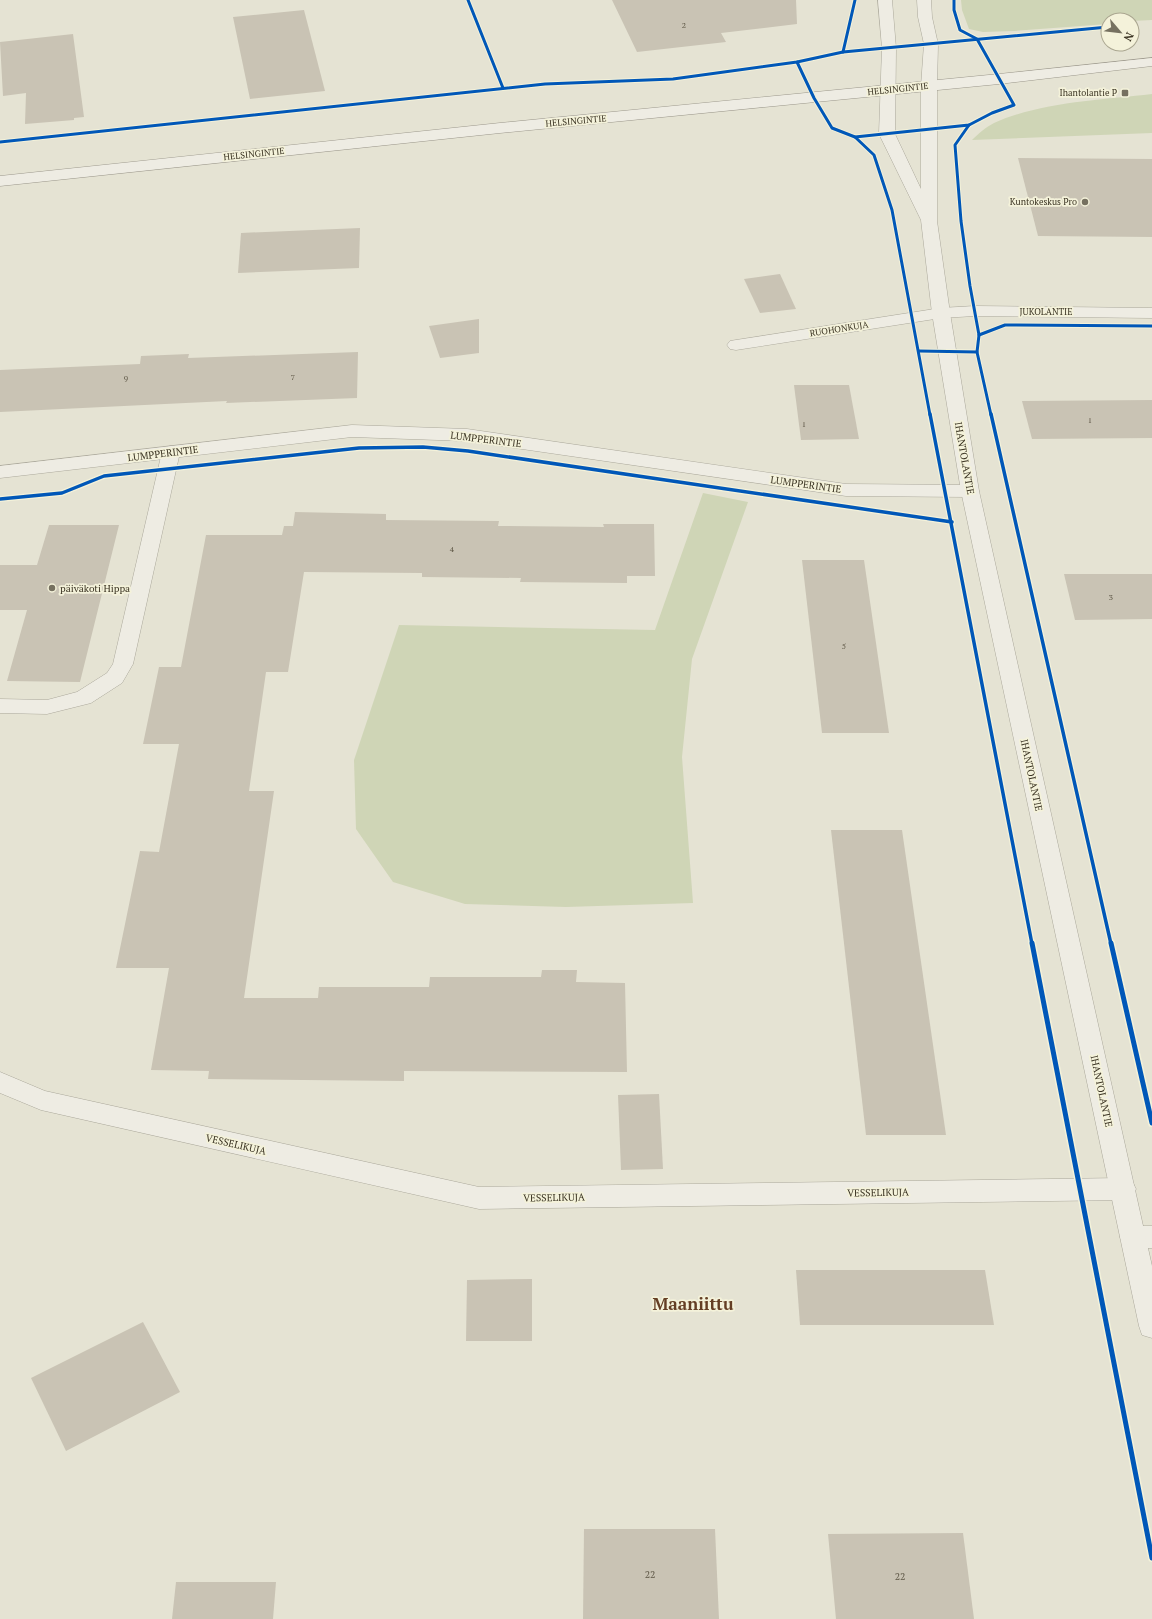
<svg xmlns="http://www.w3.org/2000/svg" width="1152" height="1619" viewBox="0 0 1152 1619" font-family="'PT Serif',serif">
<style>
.green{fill:#cfd5b6}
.building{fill:#c9c3b4}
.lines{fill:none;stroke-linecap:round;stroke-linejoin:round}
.service-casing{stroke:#aba89b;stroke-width:1}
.minor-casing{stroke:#aba89b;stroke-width:1}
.tertiary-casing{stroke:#aba89b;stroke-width:1}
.secondary-casing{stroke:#9b978b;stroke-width:1}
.service{fill:#eeece3;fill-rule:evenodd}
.minor{fill:#eeece3;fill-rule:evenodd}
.tertiary{fill:#eeece3;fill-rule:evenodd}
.secondary{fill:#eeece3;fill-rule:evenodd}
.cycleway-far2-casing{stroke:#f4f2da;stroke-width:5}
.cycleway-far1-casing{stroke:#f4f2da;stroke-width:6}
.cycleway-casing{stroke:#f4f2da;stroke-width:8}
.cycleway-far2{stroke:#0057b8;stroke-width:3}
.cycleway-far1{stroke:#0057b8;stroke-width:3.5}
.cycleway{stroke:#0057b8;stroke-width:5}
.poi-dot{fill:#767160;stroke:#f4f2da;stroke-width:1.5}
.labels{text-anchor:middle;stroke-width:3.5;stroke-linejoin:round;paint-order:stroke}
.number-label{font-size:8px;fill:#5e5746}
.far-street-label{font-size:9px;fill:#3a3322;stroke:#f4f2da}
.far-poi-label{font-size:9px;fill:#3a3322;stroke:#f4f2da;text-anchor:end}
.street-label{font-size:10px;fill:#3a3322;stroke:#f4f2da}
.poi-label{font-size:10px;fill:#3a3322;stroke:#f4f2da;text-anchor:start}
.near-number-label{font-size:10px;fill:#5e5746}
.near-district-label{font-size:17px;font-weight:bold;fill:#643e24;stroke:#f4f2da}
</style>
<rect width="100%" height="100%" fill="#e5e3d3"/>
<g class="green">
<polygon points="961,0 1152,0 1152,20 1132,21 1132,20 1108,20 1108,24 1014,31 983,32 969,29 962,10"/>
<path d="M1152,94V133L972,140C978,134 986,127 994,123C1041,102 1101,100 1152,94Z"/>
<polygon points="703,493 748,502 692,659 682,757 693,903 566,907 465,904 393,882 356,829 354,760 399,625 655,630"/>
</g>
<g class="building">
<polygon points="612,0 796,0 797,24 721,33 726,42 637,52"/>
<polygon points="304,10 325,91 250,99 233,17"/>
<polygon points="73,34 84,117 74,118 74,120 25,124 26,93 3,96 0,42"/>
<polygon points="1018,158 1152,159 1152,237 1038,236"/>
<polygon points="360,228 359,268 238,273 241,233"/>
<polygon points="780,274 796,309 760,313 744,279"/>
<polygon points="479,319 479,353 440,358 429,326"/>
<polygon points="358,352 357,398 226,403 227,401 0,412 0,370 140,364 141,356 189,354 188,358"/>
<polygon points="794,385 849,385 859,439 801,440"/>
<polygon points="1152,400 1152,438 1032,439 1022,401"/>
<polygon points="295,512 386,514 386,520 499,521 498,526 604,527 603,524 654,524 655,576 627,576 627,583 520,582 521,578 422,577 422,573 304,572 288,672 266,672 249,791 274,791 244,998 318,998 319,987 429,987 430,977 541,977 542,970 577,970 576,982 625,983 627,1072 404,1071 404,1081 208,1079 209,1071 151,1070 169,968 116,968 140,851 159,852 179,744 143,744 159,667 181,667 206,535 282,535 284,526 293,526"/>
<polygon points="49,525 119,525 80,682 7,681 27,610 0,610 0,565 37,565"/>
<polygon points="802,560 864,560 889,733 822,733"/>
<polygon points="1064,574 1152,574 1152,619 1075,620"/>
<polygon points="831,830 902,830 946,1135 866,1135"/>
<polygon points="659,1094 663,1169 621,1170 618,1095"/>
<polygon points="796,1270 985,1270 994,1325 800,1325"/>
<polygon points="532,1279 532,1341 466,1341 467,1280"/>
<polygon points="143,1322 180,1392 66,1451 31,1378"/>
<polygon points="584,1529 715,1529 719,1619 583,1619"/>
<polygon points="963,1533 974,1619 836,1619 828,1534"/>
<polygon points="176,1582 276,1582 273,1619 172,1619"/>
</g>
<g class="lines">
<g class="service-casing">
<g id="service">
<polygon points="171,446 178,448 180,452 133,664 122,683 91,703 47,714 0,713 0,699 47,700 77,692 107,673 113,664 162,452 164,448"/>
<polygon points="1133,1226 1152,1226 1152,1248 1133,1248 1124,1245 1120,1237 1124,1229"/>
</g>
</g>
<g class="minor-casing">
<g id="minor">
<polygon points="975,306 1152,308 1152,318 975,316 941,318 736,350 730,349 727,345 730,341 736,340 941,308"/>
<polygon points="352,425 467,429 846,484 970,485 977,487 979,491 977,495 970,497 846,496 467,441 352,437 0,478 0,466"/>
<polygon points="0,1072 45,1091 479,1187 1123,1178 1132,1181 1136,1189 1132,1197 1123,1200 479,1209 41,1110 0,1093"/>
</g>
</g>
<g class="tertiary-casing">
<polygon id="tertiary" points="878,0 892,0 896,48 895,134 921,189 921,86 924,44 918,17 917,0 931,0 932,17 938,44 937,86 937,221 950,313 979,491 1152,1266 1152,1338 1142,1335 1139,1326 961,491 932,313 921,220 879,134 882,48"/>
</g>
<g class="secondary-casing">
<polygon id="secondary" points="1152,58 1152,66 999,84 500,133 0,186 0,176 500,123 999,74"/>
</g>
<use href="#service" class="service"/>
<use href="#minor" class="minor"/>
<use href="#tertiary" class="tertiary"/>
<use href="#secondary" class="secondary"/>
<g class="cycleway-far2-casing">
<g id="cycleway-far2">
<polyline points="468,0 503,88"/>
<polyline points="843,52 855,0"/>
<polyline points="797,62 814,98 832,128 855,137 969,125 992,113 1014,105 977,39 960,30 954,10 954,0"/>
<polyline points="969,125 955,145 961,221 970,286 979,335 977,352 991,415"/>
<polyline points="855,137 874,155 892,210 930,415"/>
<polyline points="0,142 545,84 673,79 797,62 843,52 1108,27"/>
<polyline points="979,335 1005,325 1152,326"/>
<polyline points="919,351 977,352"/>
</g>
</g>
<g class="cycleway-far1-casing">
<g id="cycleway-far1">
<polyline points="930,414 1032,944"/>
<polyline points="991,414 1111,944"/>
<polyline points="0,499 62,493 104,476 359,448 423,447 468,451 952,522"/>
</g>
</g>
<g class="cycleway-casing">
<g id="cycleway">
<polyline points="1032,943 1152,1558"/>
<polyline points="1111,943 1152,1123"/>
</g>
</g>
<use href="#cycleway-far2" class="cycleway-far2"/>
<use href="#cycleway-far1" class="cycleway-far1"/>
<use href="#cycleway" class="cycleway"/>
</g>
<g class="poi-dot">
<rect x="1121" y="89" width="8" height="8" rx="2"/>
<circle cx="1085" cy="202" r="4"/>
<circle cx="52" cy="588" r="4"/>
</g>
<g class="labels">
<g class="number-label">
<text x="684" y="28">2</text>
<text x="293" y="380">7</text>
<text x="126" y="381">9</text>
<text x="1090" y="423">1</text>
<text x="804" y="427">1</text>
<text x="452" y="552">4</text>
<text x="1111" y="600">3</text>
<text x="844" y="649">5</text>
</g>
<g class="far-street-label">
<text transform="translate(898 89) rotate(-6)" y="3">HELSINGINTIE</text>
<text transform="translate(576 121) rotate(-5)" y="3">HELSINGINTIE</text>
<text transform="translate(254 154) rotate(-6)" y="3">HELSINGINTIE</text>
<text x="1046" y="315">JUKOLANTIE</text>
<text transform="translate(839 329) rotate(-9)" y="3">RUOHONKUJA</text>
</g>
<g class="far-poi-label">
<text x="1117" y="96">Ihantolantie P</text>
<text x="1077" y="205">Kuntokeskus Pro</text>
</g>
<g class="street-label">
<text transform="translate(486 439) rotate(7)" y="4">LUMPPERINTIE</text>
<text transform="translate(163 453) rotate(-7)" y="4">LUMPPERINTIE</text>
<text transform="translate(965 458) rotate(80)" y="4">IHANTOLANTIE</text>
<text transform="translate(806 484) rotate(8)" y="4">LUMPPERINTIE</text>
<text transform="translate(1032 775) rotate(78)" y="4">IHANTOLANTIE</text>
<text transform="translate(1102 1091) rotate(78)" y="4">IHANTOLANTIE</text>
<text transform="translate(236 1144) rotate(13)" y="4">VESSELIKUJA</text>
<text transform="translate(878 1192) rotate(-1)" y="4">VESSELIKUJA</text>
<text transform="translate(554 1197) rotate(-1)" y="4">VESSELIKUJA</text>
</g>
<g class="poi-label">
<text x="60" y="592">päiväkoti Hippa</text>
</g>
<g class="near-number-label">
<text x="650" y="1578">22</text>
<text x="900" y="1580">22</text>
</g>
<g class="near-district-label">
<text x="693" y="1310">Maaniittu</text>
</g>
</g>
<g transform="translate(1120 32) rotate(118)"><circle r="19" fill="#f4f2da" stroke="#aaa690"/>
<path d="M0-3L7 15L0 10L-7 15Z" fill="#767160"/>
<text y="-6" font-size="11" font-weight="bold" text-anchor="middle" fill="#3a3322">N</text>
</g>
</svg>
